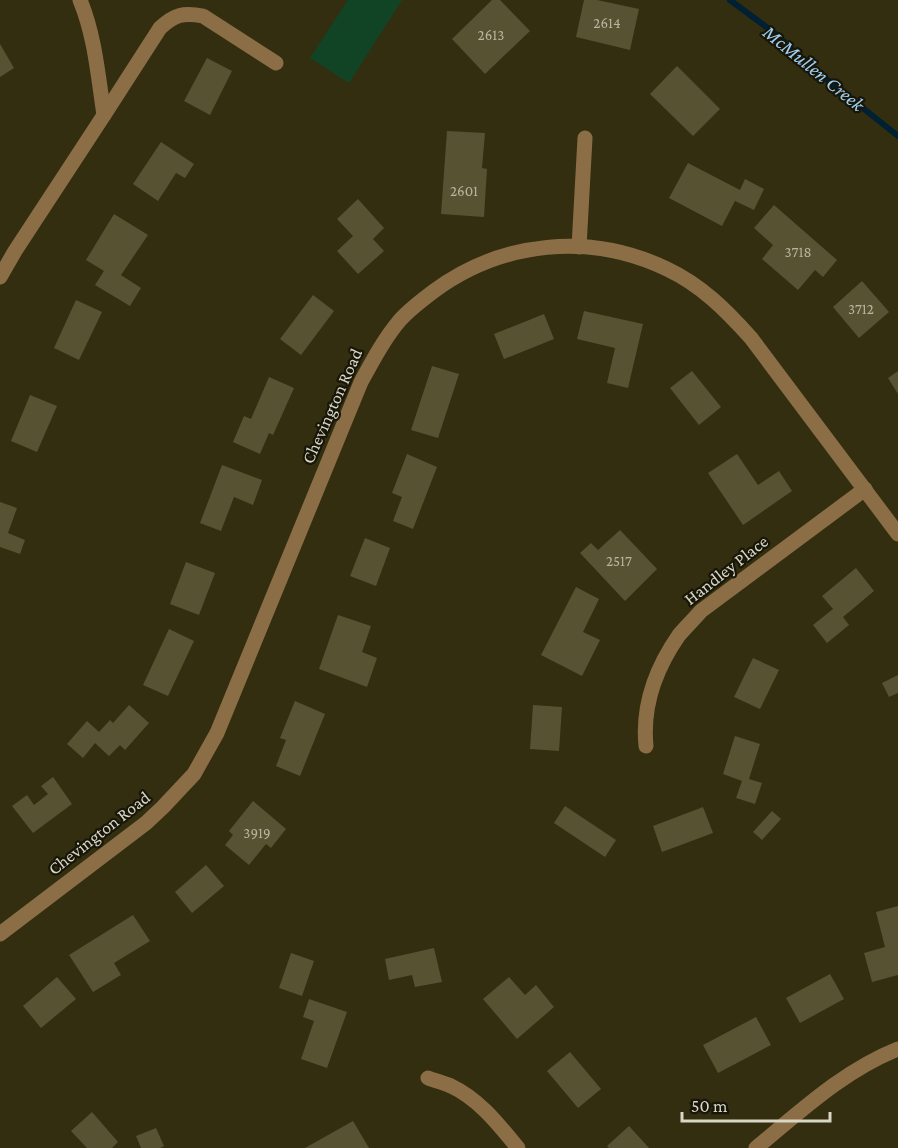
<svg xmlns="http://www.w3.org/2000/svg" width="898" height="1148" viewBox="0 0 898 1148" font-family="'Crimson Pro',serif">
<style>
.green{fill:#104425}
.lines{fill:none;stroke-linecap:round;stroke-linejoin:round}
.stream{stroke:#002034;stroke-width:6}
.building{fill:#575232}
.minor{stroke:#8b6e46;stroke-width:15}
.labels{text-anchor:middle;stroke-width:4.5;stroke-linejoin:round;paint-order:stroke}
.number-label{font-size:15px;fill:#b8b5a0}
.street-label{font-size:18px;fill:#d8d6c4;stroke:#181609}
.water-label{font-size:20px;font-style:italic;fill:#9ecff2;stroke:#181609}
</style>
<rect width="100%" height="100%" fill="#332e0f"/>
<polygon class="green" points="348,0 402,0 349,83 310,58"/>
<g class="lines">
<polyline class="stream" points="730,0 777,35 805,62 898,136"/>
</g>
<g class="building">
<polygon points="492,0 500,0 530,31 485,74 452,39"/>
<polygon points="584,0 597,0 639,9 630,50 576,37"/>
<polygon points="0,44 14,68 0,77"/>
<polygon points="207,58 232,71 210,115 184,101"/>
<polygon points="677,66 720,109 693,136 650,94"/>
<polygon points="447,131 485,133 482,168 487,169 484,217 441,214"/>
<polygon points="161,142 194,164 185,178 176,173 158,201 133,184"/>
<polygon points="688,163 740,190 745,179 764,189 754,210 735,201 722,226 669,198"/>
<polygon points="358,199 384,228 373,239 384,251 358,274 337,251 353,236 337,219"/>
<polygon points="774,205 837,260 823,277 815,270 798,290 762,259 773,245 754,228"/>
<polygon points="114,214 148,235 121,275 141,288 130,306 95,285 104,271 86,260"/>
<polygon points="862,281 889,312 859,338 833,307"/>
<polygon points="313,295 334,311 301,355 280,339"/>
<polygon points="76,300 102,312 79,360 54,348"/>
<polygon points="584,311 643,324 628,388 607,383 615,348 577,339"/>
<polygon points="544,314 554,339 504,359 494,334"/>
<polygon points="432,366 459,374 438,438 411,430"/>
<polygon points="692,371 721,407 699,425 670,388"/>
<polygon points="898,371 898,394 888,378"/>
<polygon points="269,377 294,388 273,435 269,433 260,454 233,442 244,416 251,419"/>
<polygon points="30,395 57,406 37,452 11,441"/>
<polygon points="407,454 437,467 413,529 393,521 402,497 392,493"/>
<polygon points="737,454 758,485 779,471 792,491 743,525 708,473"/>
<polygon points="222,465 262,480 253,505 234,497 221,531 200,523"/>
<polygon points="0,502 17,508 8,533 25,540 20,554 0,547"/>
<polygon points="620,530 657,569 625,601 580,553 591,543 598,550"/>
<polygon points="365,538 390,548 376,586 350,576"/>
<polygon points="186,562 215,573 199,615 170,604"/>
<polygon points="856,568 874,591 843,617 849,625 827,643 813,625 833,609 822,596"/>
<polygon points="576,587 599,599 583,632 600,640 582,676 541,655"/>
<polygon points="338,615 371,626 362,652 377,658 367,687 319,669"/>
<polygon points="169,629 194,641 168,696 143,685"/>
<polygon points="753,658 779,670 760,709 734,697"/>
<polygon points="898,675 898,693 889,697 882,683"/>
<polygon points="295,701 325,714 300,776 276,766 286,740 280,738"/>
<polygon points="129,705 149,723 125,750 120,745 109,756 95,743 83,758 67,744 87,721 99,732 110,720 113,723"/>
<polygon points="533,705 562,707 559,751 530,749"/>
<polygon points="735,736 760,744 749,779 762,783 755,804 736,798 742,781 723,774"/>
<polygon points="53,777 72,804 33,833 12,806 27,795 34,805 48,794 41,786"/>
<polygon points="253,801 286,829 271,848 266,844 249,865 225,845 233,835 229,831"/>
<polygon points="565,806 616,840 605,857 554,823"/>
<polygon points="703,807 713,833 662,852 653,826"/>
<polygon points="772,811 781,819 762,840 753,832"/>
<polygon points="206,865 224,886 192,913 175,892"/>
<polygon points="898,906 898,975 872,982 864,953 885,947 876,912"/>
<polygon points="133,915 150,941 114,963 121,975 93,992 69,955"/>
<polygon points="434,948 442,982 415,987 412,975 389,980 385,959"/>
<polygon points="291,953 314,961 302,996 279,988"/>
<polygon points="830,974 844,999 800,1023 786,998"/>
<polygon points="57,977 76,999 41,1028 23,1006"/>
<polygon points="509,977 525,995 536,985 554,1007 517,1039 483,999"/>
<polygon points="309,999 347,1012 327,1068 301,1059 314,1021 303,1017"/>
<polygon points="756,1017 771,1045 718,1073 703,1045"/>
<polygon points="570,1052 601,1089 578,1108 547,1071"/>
<polygon points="92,1112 118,1142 112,1148 87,1148 71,1131"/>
<polygon points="353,1121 369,1148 305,1148"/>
<polygon points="629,1126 649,1148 609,1148 607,1146"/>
<polygon points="156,1128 164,1146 160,1148 141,1148 136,1136"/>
</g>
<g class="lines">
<g class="minor">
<path d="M104,115L160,28C174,15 183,12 203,16L276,63"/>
<polyline points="579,247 585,138"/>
<path d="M0,277L15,251L104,115C98,76 95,36 80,0"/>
<path d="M646,746C642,706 656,668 679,635C686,627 694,619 701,611L865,489"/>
<path d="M0,934L146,823L163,807L194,774L217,733L361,382C373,360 384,339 400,320C410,309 422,300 434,291C502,241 590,232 667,269C701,285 726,310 751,338L898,534"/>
<path d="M428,1078C436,1081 444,1083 451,1086C479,1099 499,1125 518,1148"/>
<path d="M756,1148C801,1111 843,1071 898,1049"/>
</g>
</g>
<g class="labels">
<g class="number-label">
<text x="607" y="28">2614</text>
<text x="491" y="40">2613</text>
<text x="464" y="196">2601</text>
<text x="798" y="257">3718</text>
<text x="861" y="314">3712</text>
<text x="619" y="566">2517</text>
<text x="257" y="838">3919</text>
</g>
<g class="street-label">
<text transform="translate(332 406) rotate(-66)" y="6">Chevington Road</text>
<text transform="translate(726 570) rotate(-38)" y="6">Handley Place</text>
<text transform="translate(99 833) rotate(-38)" y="6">Chevington Road</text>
</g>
<g class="water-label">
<text transform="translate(814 68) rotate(39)" y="7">McMullen Creek</text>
</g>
</g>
<path d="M682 1112v9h148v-9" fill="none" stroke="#d8d6c4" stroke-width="3"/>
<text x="691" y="1112" font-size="18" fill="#d8d6c4" stroke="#181609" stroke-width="4.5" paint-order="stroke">50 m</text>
</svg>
